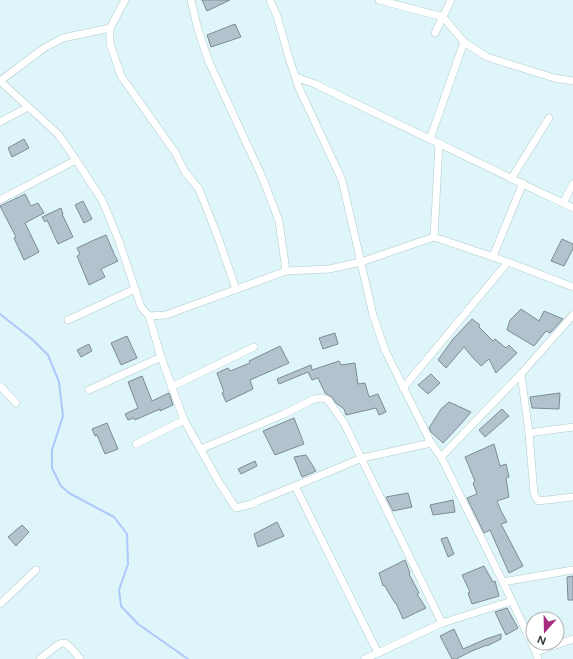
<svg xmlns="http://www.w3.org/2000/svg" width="573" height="659" viewBox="0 0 573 659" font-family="Figtree,sans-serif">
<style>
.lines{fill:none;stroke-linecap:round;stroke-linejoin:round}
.stream{stroke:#adc8fc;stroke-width:2}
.building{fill:#b2c3ce;stroke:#7c8c97}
.minor-casing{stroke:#b3c9cd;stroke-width:8}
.minor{stroke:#fff;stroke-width:7}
</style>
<rect width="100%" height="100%" fill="#def5f9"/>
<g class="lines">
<polyline class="stream" points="0,314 33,340 48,355 59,382 63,416 52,450 52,468 61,486 69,493 114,517 127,534 128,564 119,590 121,606 138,624 188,659"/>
</g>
<g class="building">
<polygon points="202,0 230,0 207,11"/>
<polygon points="235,24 241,37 211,47 207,35"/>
<polygon points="24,139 29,148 12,157 8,148"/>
<polygon points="25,194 31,206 38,203 44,213 25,223 39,252 24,260 14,238 16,237 0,206"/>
<polygon points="83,201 92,219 84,223 75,205"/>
<polygon points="61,208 63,214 62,214 73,237 58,244 47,220 45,222 42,217"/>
<polygon points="106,235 115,256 118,261 101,269 105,277 89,285 77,256 80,254 77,248 94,240"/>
<polygon points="562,239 573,244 573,249 564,266 551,261"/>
<polygon points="521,309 539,321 544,311 563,319 550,333 546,331 534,346 507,330 510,320"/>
<polygon points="472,319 480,325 479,327 493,341 495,339 506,348 509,345 517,353 496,373 489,359 481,366 474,359 464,347 446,368 438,360 453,339"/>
<polygon points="335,333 338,344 323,349 319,338"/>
<polygon points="127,336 137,358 121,365 111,343"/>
<polygon points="89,344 92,351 81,357 77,350"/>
<polygon points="280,346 289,363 250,380 253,389 226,402 222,393 224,392 217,373 228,368 230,371 250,363 249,361"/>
<polygon points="339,361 341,365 355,363 358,384 365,383 369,397 378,394 386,412 379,415 376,408 346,415 344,409 336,403 332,397 325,393 318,378 312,380 308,372 279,384 277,379 311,365 312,370"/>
<polygon points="431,374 440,383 428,394 418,385"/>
<polygon points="142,376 152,401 169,393 173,405 160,411 160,409 135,420 134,418 128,420 125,414 138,408 128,382"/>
<polygon points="560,393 559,409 532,408 530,397"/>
<polygon points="449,402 471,412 460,425 443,443 431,432 429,428 441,409"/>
<polygon points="502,409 509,416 485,437 479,430"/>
<polygon points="294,418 304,444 275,455 263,431"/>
<polygon points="107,423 118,449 105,454 97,435 95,436 92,429"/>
<polygon points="494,444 500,466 506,464 509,477 506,478 509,497 497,501 501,511 507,522 501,524 523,566 509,573 490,530 484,533 467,498 477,494 473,483 475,481 465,457"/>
<polygon points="306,455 316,471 302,477 294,457"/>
<polygon points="255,461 257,466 241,474 238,469"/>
<polygon points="408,493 412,507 393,511 386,497"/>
<polygon points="453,500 455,512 433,515 430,505"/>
<polygon points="277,522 284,536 258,547 254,534"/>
<polygon points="22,525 29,532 16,546 8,537"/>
<polygon points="447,537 454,554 448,557 441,539"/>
<polygon points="405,560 410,573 409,574 419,593 417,594 426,608 403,619 396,603 395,603 384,585 383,586 379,573"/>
<polygon points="484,566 493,582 495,581 499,596 472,604 468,593 470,592 462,575"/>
<polygon points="573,576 573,600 568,600 567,577"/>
<polygon points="507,608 518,628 506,635 495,612"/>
<polygon points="454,629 463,649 486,639 501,634 501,639 487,646 487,645 472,651 456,659 452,659 440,636"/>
</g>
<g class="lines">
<g class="minor-casing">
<g id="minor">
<polyline points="125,0 110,28 110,44 121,76 175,152 185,172 199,189 219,240 236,289"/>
<polyline points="191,0 198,30 209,62 263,179 279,221 286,271"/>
<polyline points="270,0 277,16 289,58 299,88 342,180 373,315 385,350 431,443 441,457 503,582 536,652 538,659"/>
<polyline points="379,0 443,17 464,42 487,57 554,78 573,81"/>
<polyline points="435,33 451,0"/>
<polyline points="296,77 315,84 573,208"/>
<polyline points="0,81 58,134 76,160 102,200 119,241 141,307 149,316 161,357 184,420 220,484 236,508 252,504 260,500 295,486 362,458 431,443"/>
<polyline points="0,81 44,48 63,38 110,28"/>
<polyline points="0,122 28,107"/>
<polyline points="430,139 464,42"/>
<polyline points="511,179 549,118"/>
<polyline points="0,200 76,160"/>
<polyline points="563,203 573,184"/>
<polyline points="434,237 439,143"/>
<polyline points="493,257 498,244 523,183"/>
<polyline points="149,316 166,315 286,271 329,269 361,262 434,237 508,262"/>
<polyline points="68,320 135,289"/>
<polyline points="521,374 529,433 534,494 538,501 573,497"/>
<polyline points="0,386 16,403"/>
<polyline points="171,387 254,347"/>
<polyline points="403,388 508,262 573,287"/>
<polyline points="89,390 161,357"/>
<polyline points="529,433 573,427"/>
<polyline points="136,444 184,420"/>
<polyline points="201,449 284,414 314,399 322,398 328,400 344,423 442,623"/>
<polyline points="441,457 521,374 573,315"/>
<polyline points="295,486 378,653"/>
<polyline points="503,582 573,570"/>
<polyline points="0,604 36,570"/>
<polyline points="536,652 573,639"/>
<path d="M40,659C44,656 59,642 64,643C68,644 77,655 80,659"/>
<polyline points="365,659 442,623 512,601"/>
</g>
</g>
<use href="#minor" class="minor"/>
</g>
<g transform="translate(545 631) rotate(200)"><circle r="19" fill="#ffffff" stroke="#aeb2b2"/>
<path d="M0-3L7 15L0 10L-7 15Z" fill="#a62c80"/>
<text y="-6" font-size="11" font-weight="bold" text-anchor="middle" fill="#353e3f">N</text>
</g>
</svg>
